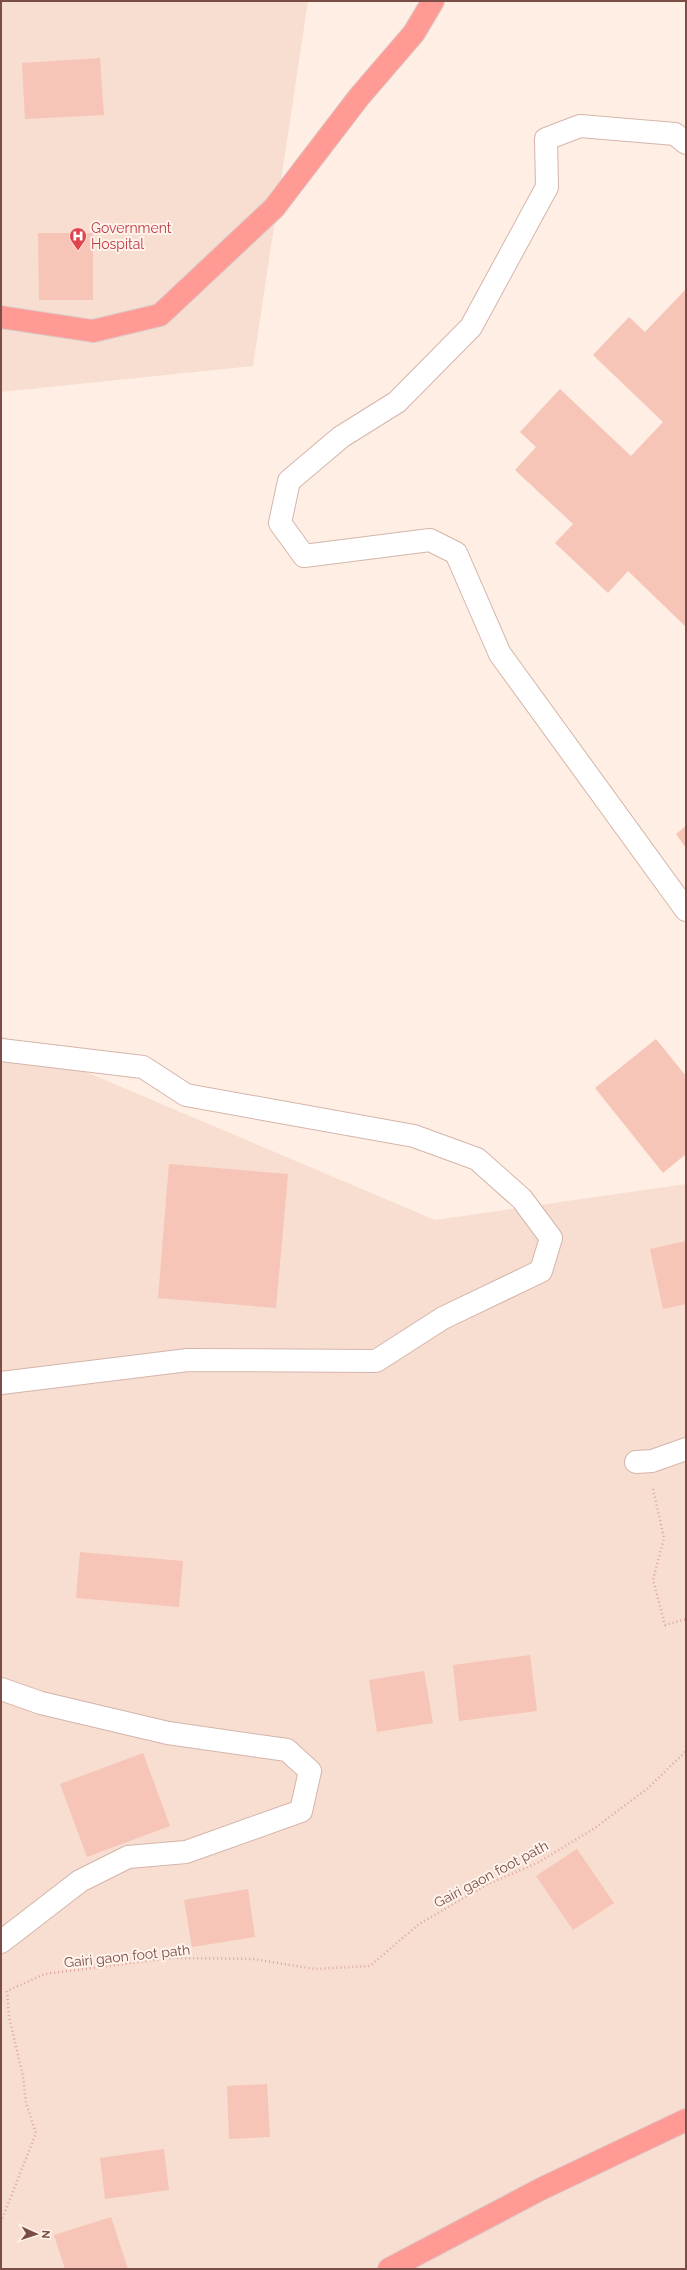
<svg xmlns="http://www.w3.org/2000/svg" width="687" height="2270" viewBox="0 0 687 2270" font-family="Raleway,sans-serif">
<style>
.residential{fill:#f7ded1}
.building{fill:#f7c4b8}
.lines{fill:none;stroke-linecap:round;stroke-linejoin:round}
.street-casing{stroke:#d4b5ab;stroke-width:24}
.highway-casing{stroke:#dacdcb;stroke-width:24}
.path{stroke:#dca79b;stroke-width:2.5;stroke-dasharray:1 3;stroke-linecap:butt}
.street{stroke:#fff;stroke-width:22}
.highway{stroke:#ff9a94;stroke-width:22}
.labels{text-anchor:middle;stroke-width:4;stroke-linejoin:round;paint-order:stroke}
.health-label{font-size:14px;fill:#be3a42;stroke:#fff3ec;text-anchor:start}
.street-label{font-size:14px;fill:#7a4e46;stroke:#fff3ec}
</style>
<rect width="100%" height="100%" fill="#ffeee3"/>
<g class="residential">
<polygon points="1,1 308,1 253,366 1,392"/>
<polygon points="1,1036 435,1220 686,1184 686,2269 1,2269"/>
</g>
<g class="building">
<polygon points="100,58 104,115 25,119 22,63"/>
<polygon points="38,233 93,233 93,300 39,300"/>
<polygon points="686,289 686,627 628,571 608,593 555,543 573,524 515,470 536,447 520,432 560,389 631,456 663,422 593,355 629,317 645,332"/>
<polygon points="686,826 686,848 676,834"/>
<polygon points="656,1039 686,1076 686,1154 663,1173 595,1088"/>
<polygon points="169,1164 288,1174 276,1308 158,1298"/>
<polygon points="686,1241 686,1304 663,1309 650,1249"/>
<polygon points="80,1552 183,1561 179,1607 76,1598"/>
<polygon points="530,1655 537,1711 459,1721 453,1665"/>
<polygon points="424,1671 433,1723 377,1732 369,1680"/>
<polygon points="143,1753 170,1826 87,1857 60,1784"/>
<polygon points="577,1849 614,1903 573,1930 536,1876"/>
<polygon points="248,1889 255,1937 192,1947 184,1900"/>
<polygon points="267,2084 270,2137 229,2139 227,2086"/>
<polygon points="164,2149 169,2190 105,2199 100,2158"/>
<polygon points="111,2217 128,2269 65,2269 54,2235"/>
</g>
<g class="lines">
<g class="street-casing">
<g id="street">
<polyline points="686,143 675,134 580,126 546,139 547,187 471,327 397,402 341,437 289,481 280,523 304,556 430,540 456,553 500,654 686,910"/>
<polyline points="1,1050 143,1067 186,1095 414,1136 477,1159 522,1199 551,1238 541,1271 443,1318 376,1361 188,1360 1,1383"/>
<polyline points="636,1462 652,1461 686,1449"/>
<polyline points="1,1689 41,1703 168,1733 287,1750 310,1771 301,1811 186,1852 128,1857 80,1881 1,1942"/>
</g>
</g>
<g class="highway-casing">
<g id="highway">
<polyline points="1,317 93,331 160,315 274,208 359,97 414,33 433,1"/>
<polyline points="389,2269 541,2189 686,2120"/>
</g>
</g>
<g class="path">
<polyline points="653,1489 664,1538 653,1580 665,1625 686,1619"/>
<polyline points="1,2222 36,2133 26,2103 23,2076 9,2017 7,1991 45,1974 172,1958 253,1959 315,1969 370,1966 419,1924 486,1885 539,1862 595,1828 648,1788 686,1751"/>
</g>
<use href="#street" class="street"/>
<use href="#highway" class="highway"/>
</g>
<defs>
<g id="hospital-pin" transform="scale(0.9)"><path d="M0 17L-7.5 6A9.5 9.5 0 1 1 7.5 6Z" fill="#e0444e" stroke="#fff3ec"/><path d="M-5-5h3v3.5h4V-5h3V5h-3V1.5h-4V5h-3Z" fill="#fff"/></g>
</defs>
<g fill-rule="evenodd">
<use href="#hospital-pin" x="78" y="236"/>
</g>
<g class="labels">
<g class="health-label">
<text x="91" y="233">Government<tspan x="91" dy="16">Hospital</tspan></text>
</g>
<g class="street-label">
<text transform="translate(491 1874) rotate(-28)" y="5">Gairi gaon foot path</text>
<text transform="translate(127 1956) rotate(-6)" y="5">Gairi gaon foot path</text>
</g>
</g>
<rect width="687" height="2270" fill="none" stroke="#7a4e46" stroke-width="4"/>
<g transform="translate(36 2234) rotate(93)" stroke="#fff3ec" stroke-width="3" paint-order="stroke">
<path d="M0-3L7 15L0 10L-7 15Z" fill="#7a4e46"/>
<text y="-6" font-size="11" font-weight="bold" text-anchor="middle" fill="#7a4e46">N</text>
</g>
</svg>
